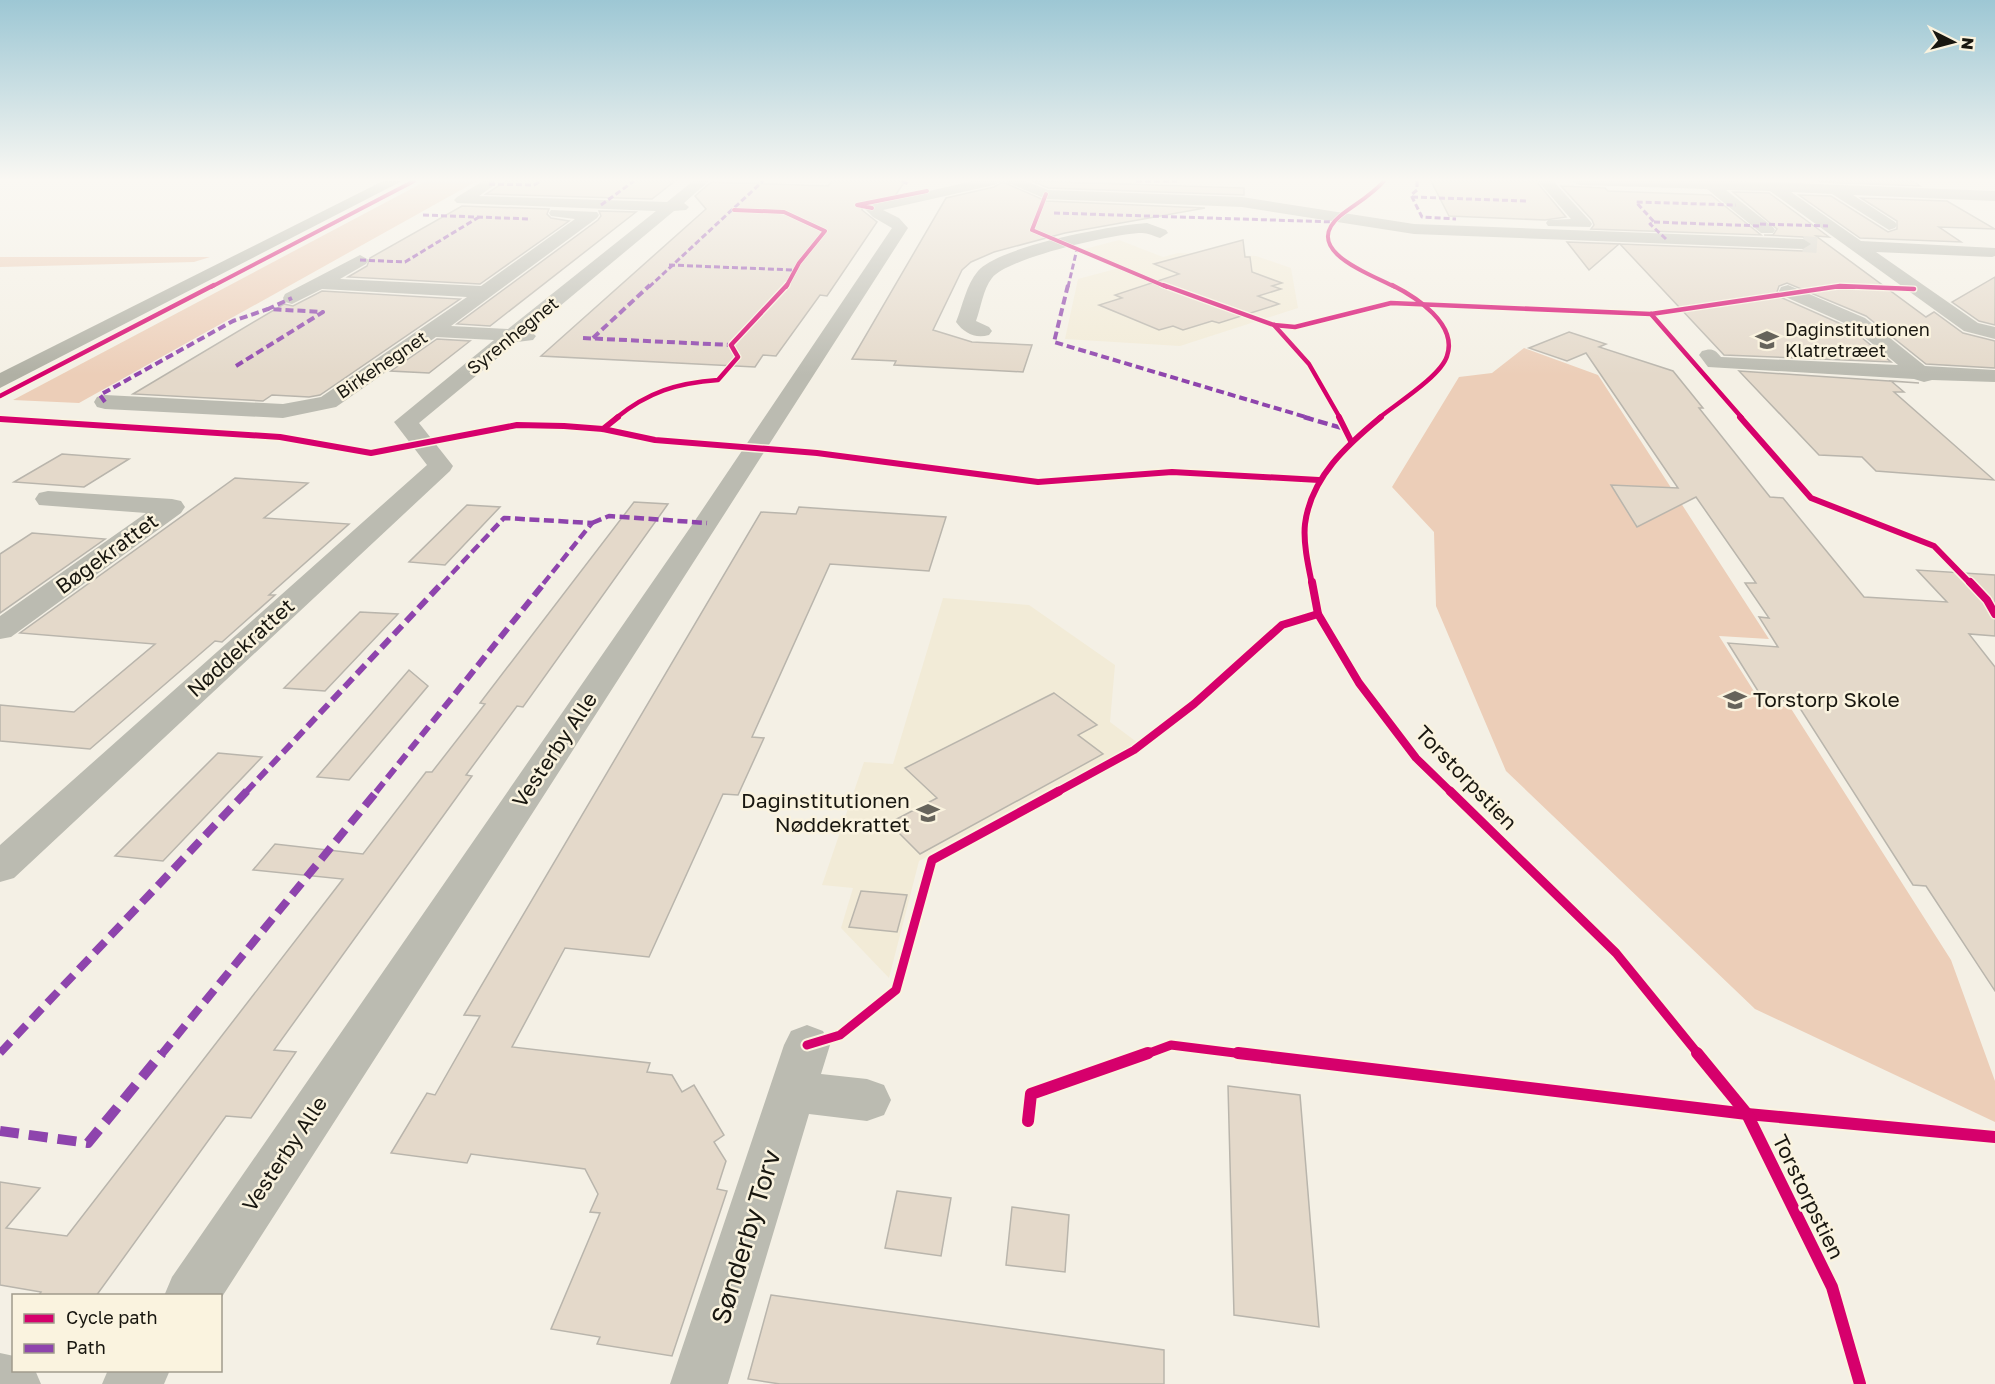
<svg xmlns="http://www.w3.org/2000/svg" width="1995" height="1384" viewBox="0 0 1995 1384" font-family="'Golos Text',sans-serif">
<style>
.built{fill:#f2ebd7}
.green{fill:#ecceb8}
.building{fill:#e4d9ca;stroke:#b9b5ac;stroke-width:1.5}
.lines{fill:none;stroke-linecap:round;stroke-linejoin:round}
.minor-tunnel{stroke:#d3cfc5;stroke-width:16;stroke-dasharray:16 8;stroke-linecap:butt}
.minor{fill:#bbbbb1;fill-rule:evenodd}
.secondary{fill:#b0b0a4;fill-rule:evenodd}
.quiet-far5{stroke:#8e44ad;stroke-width:3;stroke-dasharray:6 3;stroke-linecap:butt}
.quiet-far4{stroke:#8e44ad;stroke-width:4;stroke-dasharray:8 4;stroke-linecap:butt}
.quiet-far3{stroke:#8e44ad;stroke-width:4.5;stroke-dasharray:10 4.5;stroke-linecap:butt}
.quiet-far2{stroke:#8e44ad;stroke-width:6;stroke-dasharray:12 6;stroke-linecap:butt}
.quiet-far1{stroke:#8e44ad;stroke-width:8;stroke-dasharray:15 8;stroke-linecap:butt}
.quiet{stroke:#8e44ad;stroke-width:10;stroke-dasharray:19 10;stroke-linecap:butt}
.cycleway-far5-casing{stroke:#faf3df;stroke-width:5}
.cycleway-far4-casing{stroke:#faf3df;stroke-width:7}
.cycleway-far3-casing{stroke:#faf3df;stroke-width:9}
.cycleway-far2-casing{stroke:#faf3df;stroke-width:11}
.cycleway-far1-casing{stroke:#faf3df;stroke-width:13}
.cycleway-casing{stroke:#faf3df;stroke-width:16}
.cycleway-far5{stroke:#d6006c;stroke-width:4}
.cycleway-far4{stroke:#d6006c;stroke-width:4.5}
.cycleway-far3{stroke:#d6006c;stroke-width:6}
.cycleway-far2{stroke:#d6006c;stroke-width:8}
.cycleway-far1{stroke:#d6006c;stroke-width:9}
.cycleway{stroke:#d6006c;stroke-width:12}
.labels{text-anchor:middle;stroke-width:5;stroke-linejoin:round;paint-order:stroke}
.far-poi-label{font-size:18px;fill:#191710;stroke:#faf3df;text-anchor:start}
.far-street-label{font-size:18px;fill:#191710;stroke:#faf3df}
.street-label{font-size:21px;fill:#191710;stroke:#faf3df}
.poi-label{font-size:21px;fill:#191710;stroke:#faf3df;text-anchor:start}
.near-street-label{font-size:26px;fill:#191710;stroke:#faf3df}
</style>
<rect width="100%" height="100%" fill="#f4f0e5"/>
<g class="built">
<polygon points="1119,240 1163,257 1178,253 1256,256 1291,268 1298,308 1180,346 1065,339 1078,279 1119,268 1077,251"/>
<polygon points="943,598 1029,605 1115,665 1110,722 1138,743 919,861 889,978 841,928 853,888 822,885 864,762 893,764"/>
</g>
<g class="green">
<polygon points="426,181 477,181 79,403 13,400"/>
<polygon points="0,257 210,257 194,262 0,267"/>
<polygon points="1524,348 1598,375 1769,639 1719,636 1762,704 1790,707 1951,960 1995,1081 1995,1122 1755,1009 1506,771 1436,606 1434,532 1392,487 1459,377 1492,373"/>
</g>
<g class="building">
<polygon points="506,181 675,181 652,199 486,194"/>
<polygon points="832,181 905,181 895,196 867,203 862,206 862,210 877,222 827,296 820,295 776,356 763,355 755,367 541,356 706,209 695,196 711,182 828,186"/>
<polygon points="1032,181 1244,188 1244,195 1048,188"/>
<polygon points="1431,181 1536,181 1566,217 1545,220 1449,216"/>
<polygon points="1820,181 1913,181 1920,186 1821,182"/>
<polygon points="1003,182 1046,201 1205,208 1065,233 994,252 971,262 962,270 933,330 972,342 1032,345 1023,372 894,365 896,361 852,359 946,198 994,187"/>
<polygon points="1561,186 1605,188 1608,191 1711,195 1761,235 1591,229 1594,225 1592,220"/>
<polygon points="1733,192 1769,193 1829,237 1816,236 1926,317 1934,312 1963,333 1995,341 1995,368 1926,364 1866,316 1787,283 1779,286 1777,292 1780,297 1850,328 1891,362 1724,355 1620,244 1803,251 1813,245 1803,237 1764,235 1773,235 1777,229"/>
<polygon points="1799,195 1831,196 1888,232 1897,229 1897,221 1861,198 1947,201 1995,229 1939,227 1961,242 1860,238"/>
<polygon points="462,206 549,209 547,214 551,218 569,221 480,284 348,277 367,266 370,258"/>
<polygon points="599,211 636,212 490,326 457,324 598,220 601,216"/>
<polygon points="1243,240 1245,257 1250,257 1252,272 1282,283 1272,286 1281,289 1258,296 1279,304 1219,323 1212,321 1183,330 1173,326 1159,330 1099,305 1122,298 1115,295 1179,274 1154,264"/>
<polygon points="1567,242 1619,244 1589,270"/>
<polygon points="1995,277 1995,325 1979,321 1952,302"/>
<polygon points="322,291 460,299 320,395 309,397 272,395 263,401 133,394 284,304 293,306"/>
<polygon points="1569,332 1606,344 1599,347 1673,371 1703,408 1699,408 1770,497 1783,498 1864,597 1947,602 1917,570 1995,575 1995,636 1969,634 1995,667 1995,991 1926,886 1913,885 1796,702 1763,699 1728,643 1778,647 1759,617 1769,618 1745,583 1756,583 1696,497 1637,527 1611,485 1678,488 1586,353 1567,361 1529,348"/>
<polygon points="437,339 470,341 429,373 391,371"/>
<polygon points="1739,371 1919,383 1891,381 1904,392 1894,392 1994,480 1876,471 1862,457 1819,455"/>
<polygon points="62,454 129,459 84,487 14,482"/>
<polygon points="235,478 308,483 264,518 349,524 269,595 275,595 222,642 215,641 90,749 0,741 0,705 74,712 155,644 20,633"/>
<polygon points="634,502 668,504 523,707 517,706 466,775 472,776 274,1050 296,1052 251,1118 226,1116 96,1296 38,1296 41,1292 0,1285 0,1182 40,1188 6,1228 67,1236 343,879 253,870 275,844 363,854 426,772 432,772 485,704 480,703"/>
<polygon points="467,505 500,507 445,565 409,562"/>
<polygon points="799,507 946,517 929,571 830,564 752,737 764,738 738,795 723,794 649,957 565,948 512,1047 650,1063 647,1072 672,1075 682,1092 694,1085 724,1135 714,1142 726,1161 717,1189 727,1191 672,1356 597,1344 600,1337 551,1329 600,1213 590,1212 598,1194 585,1169 471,1154 467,1163 391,1153 427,1093 435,1095 480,1016 464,1015 761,512 796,514"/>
<polygon points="32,533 105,539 0,613 0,554"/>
<polygon points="360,612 398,614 325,691 284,688"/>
<polygon points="409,670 428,686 349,780 317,777"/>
<polygon points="1054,693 1097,725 1078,735 1103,754 920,854 889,823 937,798 905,768"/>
<polygon points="218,753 262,757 163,861 115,856"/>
<polygon points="861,891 907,895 897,932 849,927"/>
<polygon points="1228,1086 1300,1095 1319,1327 1234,1315"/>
<polygon points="897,1191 951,1198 941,1256 885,1248"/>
<polygon points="1012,1207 1069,1215 1065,1272 1006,1265"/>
<polygon points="771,1295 1164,1350 1164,1384 780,1384 748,1379"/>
</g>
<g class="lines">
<polyline class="minor-tunnel" points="1803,244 1817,245"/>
<g class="minor">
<polygon points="483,181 494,181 496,184 479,196 667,202 693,181 709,181 684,203 689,207 686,210 674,211 530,331 536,336 533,340 517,342 419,423 453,466 450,471 14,878 0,882 0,845 427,465 394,422 494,340 436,337 336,407 283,418 105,409 97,407 94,402 97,397 105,395 283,404 321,397 467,297 322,289 292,304 285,302 283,298 285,294 360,255 369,260 366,264 340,279 481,286 575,219 551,216 549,213 551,210 597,212 599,215 597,218 451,326 508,329 656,211 457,203 454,200 457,197"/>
<polygon points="973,181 1001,181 994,185 883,210 899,218 908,228 220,1300 220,1296 164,1296 172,1277 694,522 892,228 873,217 864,208 867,205"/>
<polygon points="1004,181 1025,181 1048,190 1242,197 1414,224 1803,239 1811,244 1803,249 1414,234 1242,207 1046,199"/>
<polygon points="1538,181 1553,181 1590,221 1592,224 1590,227 1548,226 1546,223 1548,220 1571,219"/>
<polygon points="1572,181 1736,181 1995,191 1995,201 1853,195 1895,222 1897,225 1895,228 1889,230 1832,194 1791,192 1861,241 1995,248 1995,256 1992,257 1876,252 1978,323 1995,327 1995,339 1964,331 1770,191 1726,190 1773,227 1775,230 1773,233 1761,233 1707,189 1579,185"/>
<path d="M1147,223L1166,230L1168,233L1160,238C1154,236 1148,233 1142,233C1116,233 1007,258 992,278C983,289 981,308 976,321L989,327L992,331L989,335C975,339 964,333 956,322C963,305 966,285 978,271C1000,246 1113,225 1147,223Z"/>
<path d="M1788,285L1865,318L1925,366L1995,370V382L1932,380L1924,382L1914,379L1708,367L1699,355L1702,351C1711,348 1715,349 1721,357L1898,365L1851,326L1781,295L1779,291L1781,287Z"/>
<polygon points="48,491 172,499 181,501 185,507 181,513 11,637 0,639 0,616 146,513 39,505 35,499 39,493"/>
<polygon points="807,1025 823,1031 830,1045 821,1074 867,1079 884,1085 891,1100 884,1115 867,1121 809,1114 728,1384 670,1384 784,1045 791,1031"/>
<polygon points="0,1353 14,1356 14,1370 35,1370 41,1384 0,1384"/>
<polygon points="108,1370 170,1370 164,1384 102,1384"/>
</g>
<polygon class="secondary" points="383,181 402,181 0,388 0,373"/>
<g class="quiet-far5">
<polyline points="902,181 908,184"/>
<polyline points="1136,181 1177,181"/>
<polyline points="1417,181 1417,190 1411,195 1422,217 1456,219"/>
<polyline points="489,184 534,185 541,181"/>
<polyline points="1412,197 1527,201"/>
<polyline points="601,205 634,181"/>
<polyline points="1054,213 1335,222"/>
<polyline points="423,215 531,219"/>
<polyline points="1654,222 1762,226"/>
<polyline points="1760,224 1828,226"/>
<polyline points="1666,239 1650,224 1654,222 1636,202 1736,205"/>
<polyline points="360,260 405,262 479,217"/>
<polyline points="669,265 794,270"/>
<polyline points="649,287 763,181"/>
<polyline points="1068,287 1077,249"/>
</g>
<g class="quiet-far4">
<polyline points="1068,285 1054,342 1309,418"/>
<polyline points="583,338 731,345"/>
<polyline points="593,338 650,285"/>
<polyline points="236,366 323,312 268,309 292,298"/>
<polyline points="105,402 100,395 233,321 268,309"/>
</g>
<g class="quiet-far3">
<polyline points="1304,417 1345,429"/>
<polyline points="592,523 609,516 707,523"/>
<polyline points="442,584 504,518 592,523 543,584"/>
</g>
<g class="quiet-far2">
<polyline points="246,792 443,582"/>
<polyline points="376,792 545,582"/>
</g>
<g class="quiet-far1">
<polyline points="0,1053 247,791"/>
<polyline points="161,1055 377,791"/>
</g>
<polyline class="quiet" points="0,1131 88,1143 162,1053"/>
<g class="cycleway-far5-casing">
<g id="cycleway-far5">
<path d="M1384,181C1371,196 1355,204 1340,216C1300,250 1370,274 1395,287"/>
<polyline points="1046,194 1032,230 1167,287"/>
<polyline points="872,208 857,205 927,191"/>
<polyline points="734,210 784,212 825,231 799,263 786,287"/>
<polyline points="211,287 414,181"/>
<polyline points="1836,287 1854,287"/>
</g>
</g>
<g class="cycleway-far4-casing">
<g id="cycleway-far4">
<polyline points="1163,285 1274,325 1295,327 1391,303 1651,314 1840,286 1914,289"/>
<polyline points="1651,314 1742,418"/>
<polyline points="1274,325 1309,364 1340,418"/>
<polyline points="0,396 214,285"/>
<path d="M616,418C648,392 677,383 718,380L738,357L731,345L787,285"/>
<path d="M1379,418C1396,404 1441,376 1447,356C1458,324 1416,297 1392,285"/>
</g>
</g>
<g class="cycleway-far3-casing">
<g id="cycleway-far3">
<polyline points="1339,417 1351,441"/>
<polyline points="1740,417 1811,498 1934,546 1971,584"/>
<polyline points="0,419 280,437 371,453 517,425 564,426 603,429 655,440 817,453 1038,482 1172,472 1319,480"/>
<polyline points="603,429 618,417"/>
<path d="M1312,584C1308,565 1303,542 1305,524C1311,477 1347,445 1381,417"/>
</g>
</g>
<g class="cycleway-far2-casing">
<g id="cycleway-far2">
<polyline points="1312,582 1318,614 1359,683 1416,758 1451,792"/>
<polyline points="1970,582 1987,600 1995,614"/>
<polyline points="1057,792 1134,750 1194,704 1282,625 1318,614"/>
</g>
</g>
<g class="cycleway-far1-casing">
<g id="cycleway-far1">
<polyline points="1450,791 1616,953 1699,1055"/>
<polyline points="807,1045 840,1035 896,990 932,860 1059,791"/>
<polyline points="1144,1055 1171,1045 1251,1055"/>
</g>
</g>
<g class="cycleway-casing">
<g id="cycleway">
<polyline points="1238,1053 1747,1114 1995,1137"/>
<polyline points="1697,1053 1747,1114 1832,1287 1860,1384"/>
<polyline points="1028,1121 1031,1094 1148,1053"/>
</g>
</g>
<use href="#cycleway-far5" class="cycleway-far5"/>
<use href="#cycleway-far4" class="cycleway-far4"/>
<use href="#cycleway-far3" class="cycleway-far3"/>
<use href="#cycleway-far2" class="cycleway-far2"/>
<use href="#cycleway-far1" class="cycleway-far1"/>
<use href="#cycleway" class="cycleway"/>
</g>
<linearGradient id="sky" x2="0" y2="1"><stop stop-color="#9dc7d4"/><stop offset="0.48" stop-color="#faf8f3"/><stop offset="1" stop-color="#faf8f3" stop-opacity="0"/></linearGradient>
<rect width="1995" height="375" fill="url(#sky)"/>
<defs>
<g id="school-bare" transform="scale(1.8)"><path d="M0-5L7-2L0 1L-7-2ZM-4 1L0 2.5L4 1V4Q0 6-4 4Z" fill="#66635b" stroke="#faf3df" stroke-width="2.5" paint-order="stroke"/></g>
</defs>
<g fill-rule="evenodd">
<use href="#school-bare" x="1767" y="340"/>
<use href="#school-bare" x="1735" y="700"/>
<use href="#school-bare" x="928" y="813"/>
</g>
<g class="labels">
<g class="far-poi-label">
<text x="1785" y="336">Daginstitutionen<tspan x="1785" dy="21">Klatretræet</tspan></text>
</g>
<g class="far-street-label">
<text transform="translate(513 336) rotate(-39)" y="6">Syrenhegnet</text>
<text transform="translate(382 365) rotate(-34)" y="6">Birkehegnet</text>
</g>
<g class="street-label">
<text transform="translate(107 554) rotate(-36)" y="7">Bøgekrattet</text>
<text transform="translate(241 648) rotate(-42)" y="7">Nøddekrattet</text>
<text transform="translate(555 750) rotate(-56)" y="7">Vesterby Alle</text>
<text transform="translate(1466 778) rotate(46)" y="7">Torstorpstien</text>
<text transform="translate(285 1154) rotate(-56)" y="7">Vesterby Alle</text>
<text transform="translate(1808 1197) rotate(64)" y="7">Torstorpstien</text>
</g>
<g class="poi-label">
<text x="1753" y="707">Torstorp Skole</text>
<text x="910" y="808" text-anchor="end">Daginstitutionen<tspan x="910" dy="24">Nøddekrattet</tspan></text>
</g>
<g class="near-street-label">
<text transform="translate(746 1237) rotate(-73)" y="9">Sønderby Torv</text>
</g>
</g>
<rect x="12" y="1294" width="210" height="78" fill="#faf3df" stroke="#a09b8c" stroke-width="1.5"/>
<rect x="24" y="1314" width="30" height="9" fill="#d6006c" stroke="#a09b8c" stroke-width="1.5"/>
<text x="66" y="1324" font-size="18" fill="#191710">Cycle path</text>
<rect x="24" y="1344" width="30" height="9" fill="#8e44ad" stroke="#a09b8c" stroke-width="1.5"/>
<text x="66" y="1354" font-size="18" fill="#191710">Path</text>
<g transform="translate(1953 42) rotate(96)" stroke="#faf3df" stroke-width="4.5" paint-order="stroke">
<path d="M0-4.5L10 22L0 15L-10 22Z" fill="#191710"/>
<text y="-9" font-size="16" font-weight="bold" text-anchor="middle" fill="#191710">N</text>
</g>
</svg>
